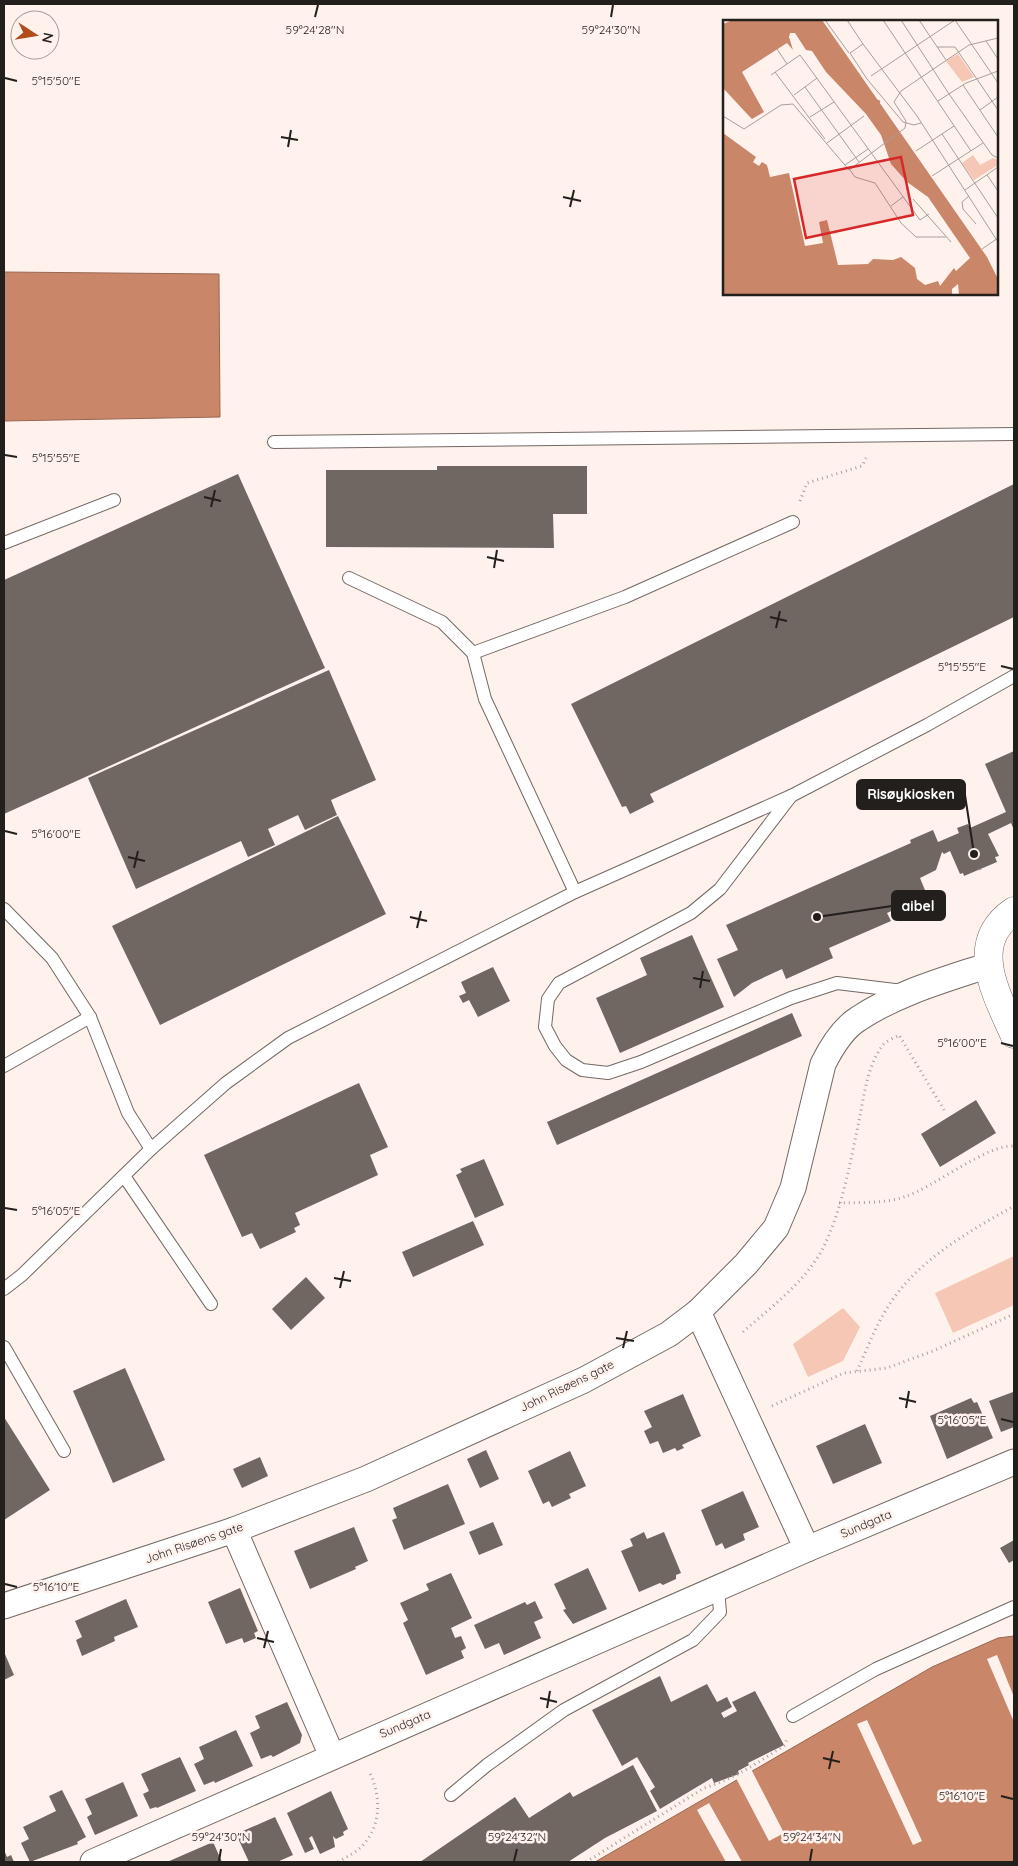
<svg xmlns="http://www.w3.org/2000/svg" width="1018" height="1866" viewBox="0 0 1018 1866" font-family="Quicksand,sans-serif">
<style>
.green{fill:#f5c7b4}
.water{fill:#ca8669;stroke:#986752}
.pier{fill:#fff2ed}
.building{fill:#706662}
.lines{fill:none;stroke-linecap:round;stroke-linejoin:round}
.lane-casing{stroke:#726864;stroke-width:14}
.street-casing{stroke:#726864;stroke-width:27}
.secondary-casing{stroke:#726864;stroke-width:29}
.path{stroke:#a9a09c;stroke-width:3;stroke-dasharray:1 4;stroke-linecap:butt}
.lane{stroke:#fff;stroke-width:12}
.street{stroke:#fff;stroke-width:25}
.secondary{stroke:#fff;stroke-width:28}
.ticks{fill:none;stroke:#231f1d;stroke-width:2}
.labels{text-anchor:middle;stroke-width:5;stroke-linejoin:round;paint-order:stroke}
.street-label{font-size:12px;fill:#231f1d;stroke:#fff2ed}
.inset-river{fill:none;stroke:#ca8669;stroke-width:2.5}
.inset-road{fill:none;stroke:#a79e9a;stroke-width:1}
.view{fill:#d62828;fill-opacity:0.15;stroke:#d62828;stroke-width:2.5}
.inset-edge{fill:none;stroke:#231f1d;stroke-width:2.5}
.ticks-label{font-size:12px;text-anchor:middle;fill:#231f1d;stroke:#fff2ed;stroke-width:5;stroke-linejoin:round;paint-order:stroke}
.leader{fill:none;stroke:#231f1d;stroke-width:2}
.callout-dot{fill:#231f1d;stroke:#fff2ed;stroke-width:2}
.callout{fill:#231f1d;stroke:#231f1d;stroke-width:2}
.callout-label{font-size:14px;text-anchor:middle;font-weight:bold;fill:#fff}
</style>
<rect width="100%" height="100%" fill="#fff2ed"/>
<g class="green">
<polygon points="1014,1256 1014,1305 953,1333 935,1293"/>
<polygon points="843,1308 860,1327 843,1361 808,1377 793,1344"/>
</g>
<g class="water">
<polygon points="4,272 219,274 220,417 4,421"/>
<polygon points="1014,1636 1014,1862 595,1862 932,1667 998,1638"/>
</g>
<g class="pier">
<polygon points="997,1655 1014,1697 1014,1722 987,1659"/>
<polygon points="867,1720 922,1841 913,1845 857,1724"/>
<polygon points="751,1769 784,1833 769,1841 736,1778"/>
<polygon points="709,1803 742,1862 726,1862 697,1810"/>
</g>
<g class="building">
<polygon points="437,466 587,466 587,514 553,514 554,548 326,547 326,470 437,470"/>
<polygon points="238,474 325,668 4,814 4,580"/>
<polygon points="1014,484 1014,617 650,794 654,802 630,814 626,806 622,807 571,704"/>
<polygon points="329,670 376,780 331,800 337,815 305,830 298,815 268,829 275,845 248,857 241,841 136,889 88,778"/>
<polygon points="1014,751 1014,830 1011,823 988,834 999,856 995,857 997,862 964,876 963,873 960,874 950,851 944,854 942,852 936,870 920,878 927,895 887,913 891,921 829,948 833,958 786,979 782,969 752,983 734,997 717,959 738,950 726,925 911,843 910,840 933,830 938,842 959,833 957,828 968,824 970,828 1006,812 985,764"/>
<polygon points="338,816 386,914 160,1025 112,926"/>
<polygon points="692,935 724,1007 620,1053 596,998 647,975 640,958"/>
<polygon points="493,967 510,1001 478,1017 469,1000 463,1003 459,996 466,993 461,982"/>
<polygon points="792,1013 802,1036 557,1145 547,1122"/>
<polygon points="359,1083 388,1147 370,1155 378,1175 295,1213 300,1225 294,1228 296,1232 260,1249 252,1233 242,1237 204,1155"/>
<polygon points="976,1100 996,1133 940,1167 921,1134"/>
<polygon points="484,1159 504,1205 475,1218 456,1175 462,1172 460,1169"/>
<polygon points="473,1221 484,1245 413,1277 402,1252"/>
<polygon points="306,1277 325,1298 291,1330 272,1309"/>
<polygon points="125,1368 165,1460 113,1483 73,1391"/>
<polygon points="1013,1392 1014,1427 1001,1432 989,1401"/>
<polygon points="683,1394 701,1436 682,1445 684,1448 677,1451 675,1448 663,1453 658,1441 650,1444 644,1431 652,1427 644,1411"/>
<polygon points="971,1398 974,1403 977,1402 993,1438 947,1459 930,1416"/>
<polygon points="4,1417 50,1490 4,1520"/>
<polygon points="865,1424 882,1463 833,1484 816,1446"/>
<polygon points="486,1450 499,1479 480,1488 467,1459"/>
<polygon points="570,1451 586,1486 569,1494 571,1498 552,1507 549,1501 543,1504 528,1471"/>
<polygon points="260,1457 268,1476 242,1488 233,1469"/>
<polygon points="448,1484 465,1524 404,1550 392,1520 397,1518 393,1508"/>
<polygon points="743,1491 759,1527 743,1534 745,1540 725,1549 722,1543 716,1546 701,1510"/>
<polygon points="493,1522 503,1545 479,1555 469,1532"/>
<polygon points="354,1527 368,1561 355,1567 356,1569 310,1589 294,1551"/>
<polygon points="644,1532 647,1539 664,1532 681,1573 676,1575 676,1579 663,1585 660,1583 639,1592 621,1551 633,1546 630,1539"/>
<polygon points="1014,1540 1014,1560 1009,1563 1000,1548"/>
<polygon points="588,1568 607,1609 573,1624 563,1610 566,1609 554,1584"/>
<polygon points="451,1573 472,1618 451,1628 455,1638 461,1636 466,1648 461,1651 464,1658 426,1675 403,1623 408,1620 400,1603 429,1590 426,1584"/>
<polygon points="240,1588 258,1631 254,1633 256,1638 244,1643 242,1638 226,1644 208,1602"/>
<polygon points="126,1599 138,1627 114,1637 115,1641 82,1656 76,1640 82,1637 75,1621"/>
<polygon points="535,1601 543,1618 534,1622 541,1638 504,1655 499,1643 485,1649 474,1625 525,1602 527,1605"/>
<polygon points="4,1652 14,1675 4,1680"/>
<polygon points="660,1676 671,1702 707,1684 717,1702 727,1697 732,1707 721,1713 724,1718 737,1711 732,1702 755,1691 784,1745 748,1763 749,1765 738,1771 739,1774 714,1783 712,1778 660,1809 650,1791 655,1787 637,1757 622,1766 592,1710"/>
<polygon points="287,1702 302,1735 300,1743 273,1757 271,1755 261,1759 250,1733 260,1728 255,1716"/>
<polygon points="236,1730 253,1766 215,1783 214,1781 204,1785 194,1764 204,1759 199,1747"/>
<polygon points="180,1757 196,1791 157,1808 156,1807 150,1809 143,1794 149,1791 141,1774"/>
<polygon points="633,1765 657,1811 605,1838 568,1862 420,1862 515,1797 529,1818 570,1792 573,1797"/>
<polygon points="123,1782 138,1816 95,1835 87,1817 92,1814 85,1799"/>
<polygon points="62,1790 86,1837 77,1842 78,1844 30,1862 21,1843 29,1839 23,1827 56,1811 49,1796"/>
<polygon points="331,1791 348,1829 343,1832 344,1835 336,1839 333,1836 335,1847 320,1854 312,1836 309,1838 314,1849 305,1853 287,1813"/>
<polygon points="275,1817 293,1855 277,1862 249,1862 236,1834"/>
<polygon points="213,1842 222,1862 167,1862"/>
<polygon points="4,1850 7,1857 11,1855 14,1862 4,1862"/>
</g>
<g class="lines">
<g class="lane-casing">
<g id="lane">
<polyline points="274,442 1014,434"/>
<polyline points="4,543 114,500"/>
<polyline points="349,578 442,622 473,653"/>
<polyline points="575,892 485,699 473,653 625,597 793,522"/>
<polyline points="4,909 52,958 90,1017 128,1113 151,1149"/>
<polyline points="903,991 837,983 791,998 641,1062 608,1073 582,1070 566,1060 555,1046 545,1027 548,999 559,983 691,913 720,889 791,796 927,725 1014,676"/>
<polyline points="4,1066 90,1017"/>
<polyline points="124,1176 211,1304"/>
<polyline points="4,1289 22,1275 151,1149 226,1083 288,1038 575,892 791,796"/>
<polyline points="4,1347 64,1451"/>
<polyline points="793,1716 876,1669 1014,1607"/>
<polyline points="451,1795 487,1765 564,1710 693,1640 720,1612 718,1589"/>
</g>
</g>
<g class="street-casing">
<g id="street">
<polyline points="698,1312 807,1549"/>
<polyline points="234,1530 332,1756"/>
<path d="M4,1606L234,1530L366,1479L584,1380L669,1334L698,1312L746,1264L776,1228L793,1188L823,1064C831,1048 842,1029 858,1019C897,993 944,980 989,965"/>
<polyline points="93,1862 807,1549 1014,1462"/>
</g>
</g>
<g class="secondary-casing">
<path id="secondary" d="M1014,911C967,943 996,993 1014,1034"/>
</g>
<g class="path">
<polyline points="800,501 807,483 862,466 866,458"/>
<polyline points="980,869 981,872"/>
<path d="M839,1203C860,1202 884,1204 904,1197C933,1188 987,1144 1014,1146"/>
<path d="M743,1332C771,1307 803,1284 822,1250C842,1211 850,1163 859,1121C864,1096 867,1066 883,1045C886,1041 894,1038 899,1035L944,1110"/>
<path d="M857,1371C867,1349 876,1325 889,1305C918,1260 968,1232 1014,1206"/>
<polyline points="772,1406 844,1373 887,1368 933,1351 1014,1314"/>
<path d="M338,1862C346,1857 355,1853 361,1847C382,1826 381,1797 370,1773"/>
<path d="M586,1862L704,1788C734,1779 759,1762 785,1745L787,1738"/>
</g>
<use href="#lane" class="lane"/>
<use href="#street" class="street"/>
<use href="#secondary" class="secondary"/>
</g>
<path class="ticks" d="M315,17L318,5M611,17L613,5M5,78L17,81M281,137L298,140M288,147L291,130M563,197L581,201M570,207L574,190M5,455L17,457M204,497L221,501M211,507L215,490M487,557L504,561M494,568L497,550M770,617L787,621M776,628L780,611M1001,666L1013,669M5,831L17,834M128,857L145,861M134,868L138,851M410,917L427,921M417,928L421,911M693,978L710,981M700,988L703,971M1001,1043L1013,1046M5,1208L17,1210M334,1278L351,1281M340,1288L344,1271M616,1338L634,1341M623,1348L627,1331M899,1398L916,1402M906,1408L909,1391M1001,1419L1013,1422M5,1584L17,1587M257,1638L274,1642M264,1648L268,1631M540,1698L557,1702M547,1708L550,1691M823,1758L840,1762M829,1769L833,1751M1001,1796L1013,1799M219,1861L221,1849M514,1861L517,1849M810,1861L812,1849"/>
<g class="labels">
<g class="street-label">
<text transform="translate(567 1386) rotate(-26)" y="4">John Risøens gate</text>
<text transform="translate(866 1524) rotate(-23)" y="4">Sundgata</text>
<text transform="translate(194 1543) rotate(-19)" y="4">John Risøens gate</text>
<text transform="translate(405 1724) rotate(-23)" y="4">Sundgata</text>
</g>
</g>
<g transform="translate(723 20)">
<rect width="275" height="275" fill="#fff2ed"/>
<path d="M235,34L251,57L239,62L223,41ZM250,135L257,145L270,138L275,140V145L251,160L239,143Z" fill="#f5c7b4"/>
<path d="M10,0H99L264,237L275,259V275H236L235,264L229,269V275H0V113L33,137L30,142L36,146L39,142L44,145L47,157L66,153L82,226L100,223L96,202L104,200L115,245L145,244L150,239L170,240L178,237L192,248L194,259L202,265L215,261L217,266L231,248L233,251L247,238L205,177L184,162L168,144L158,115L143,94L103,52L89,31L83,30L72,13H67L66,17L70,30L64,23L19,52L41,92L29,99L26,96L0,68V4Z" fill="#ca8669"/>
<path class="inset-river" d="M0,19L64,5L79,6L94,14L143,77L157,82M0,238L51,275"/>
<path class="inset-road" d="M102,0L126,33M124,0L140,24L127,33L144,59M160,0L248,131M178,0L226,74L269,135L275,138M196,0L223,40M232,0L275,63M263,21L275,39M140,24L194,96L275,222M214,27H232L275,90M54,29L64,44M52,52L102,119M48,55L77,35L197,200L206,194M148,56L232,0M144,59L180,102L191,105L198,103M240,65L275,117M82,67L136,142M71,75L94,58M215,81L243,63L275,51M257,90L275,77M0,96L21,109L58,85L70,84L126,150L182,108L183,101L171,82L178,71L246,25L275,18M87,97L111,82M219,114L275,198M104,123L141,96M193,131L231,106M122,145L145,129M127,150L132,157L152,163L178,203L193,217H223M264,155L275,171M209,156L260,123M242,170L275,147M246,176L239,182L240,189L253,204M190,179L228,222M168,186L180,177M259,229L275,218"/>
<path class="view" d="M178,137L190,195L83,218L71,159Z"/>
<rect width="275" height="275" class="inset-edge"/>
</g>
<g class="ticks-label">
<text x="315" y="34">59°24'28"N</text>
<text x="611" y="34">59°24'30"N</text>
<text x="56" y="85">5°15'50"E</text>
<text x="56" y="462">5°15'55"E</text>
<text x="962" y="671">5°15'55"E</text>
<text x="56" y="838">5°16'00"E</text>
<text x="962" y="1047">5°16'00"E</text>
<text x="56" y="1215">5°16'05"E</text>
<text x="962" y="1424">5°16'05"E</text>
<text x="56" y="1591">5°16'10"E</text>
<text x="962" y="1800">5°16'10"E</text>
<text x="221" y="1841">59°24'30"N</text>
<text x="517" y="1841">59°24'32"N</text>
<text x="812" y="1841">59°24'34"N</text>
</g>
<path class="leader" d="M974 854L965 795M817 917L892 906"/>
<g class="callout-dot">
<circle cx="974" cy="854" r="5"/>
<circle cx="817" cy="917" r="5"/>
</g>
<g class="callout">
<rect x="857" y="780" width="108" height="29" rx="5"/>
<rect x="892" y="891" width="53" height="29" rx="5"/>
</g>
<g class="callout-label">
<text x="911" y="799">Risøykiosken</text>
<text x="918" y="911">aibel</text>
</g>
<rect width="1018" height="1866" fill="none" stroke="#231f1d" stroke-width="10"/>
<g transform="translate(35 35) rotate(102)"><circle r="24" fill="#fff2ed" stroke="#a79e9a"/>
<path d="M0-4L9 19L0 12L-9 19Z" fill="#b04c18"/>
<text y="-8" font-size="14" font-weight="bold" text-anchor="middle" fill="#231f1d">N</text>
</g>
</svg>
